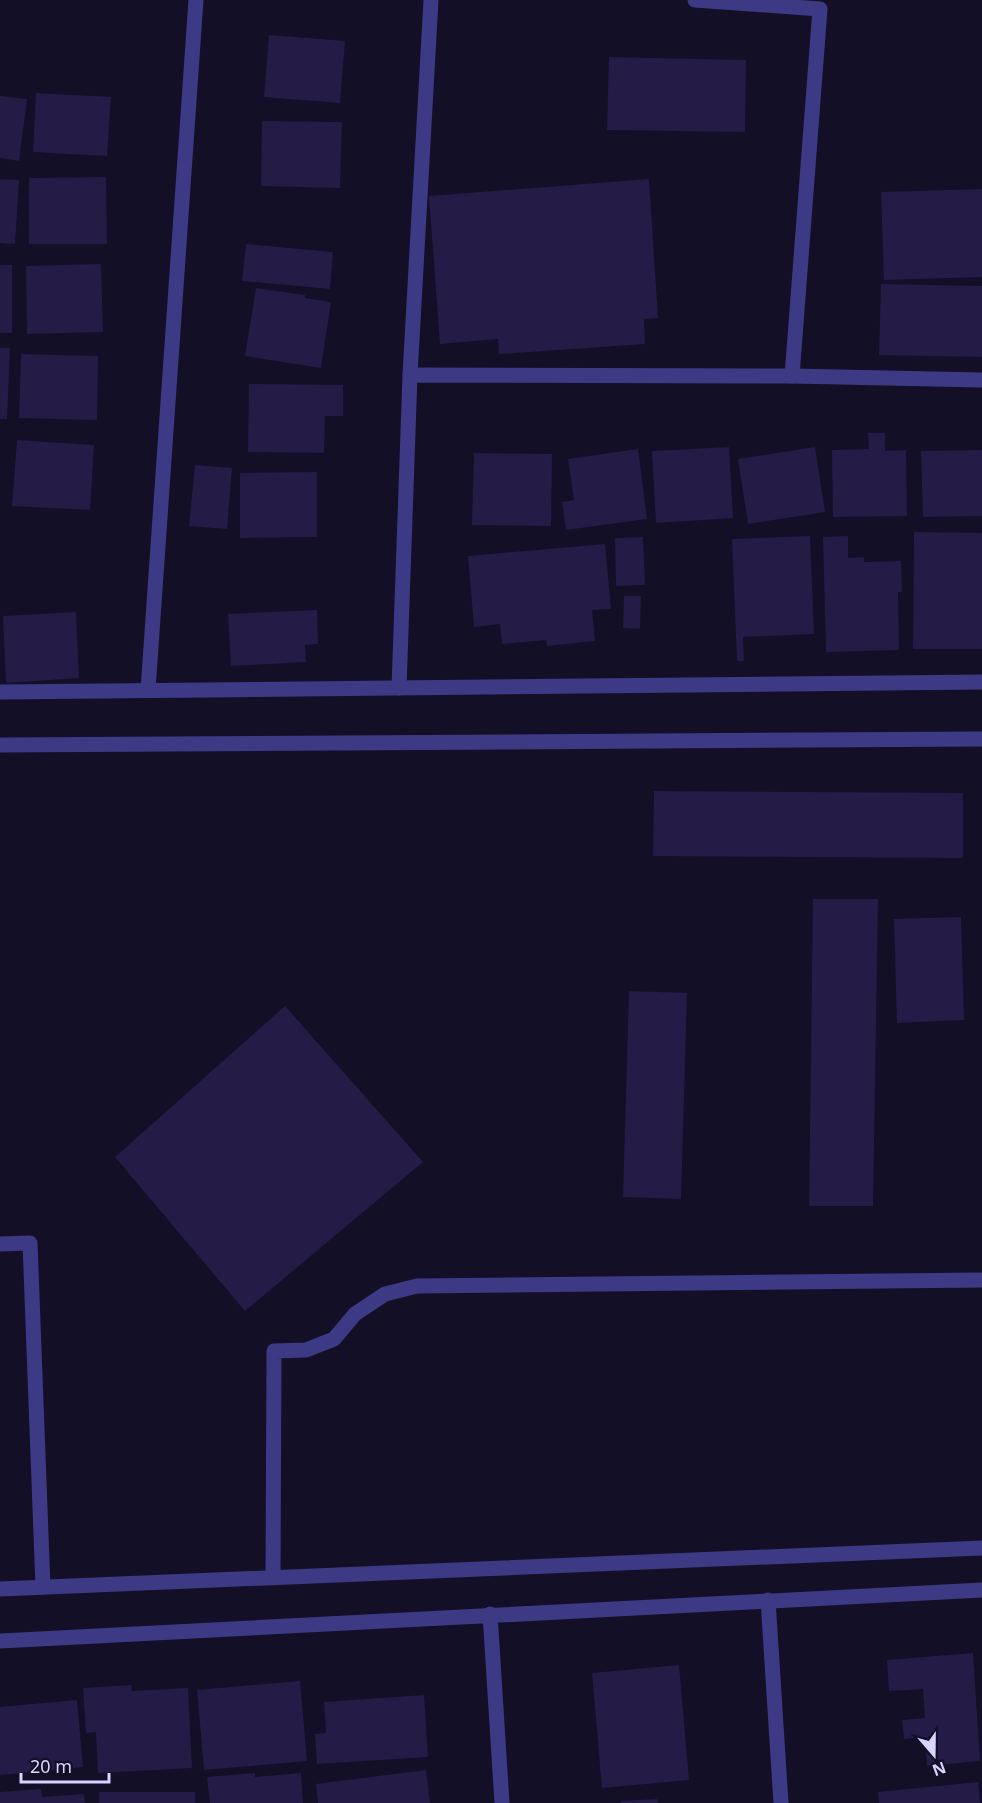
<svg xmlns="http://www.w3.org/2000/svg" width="982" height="1803" viewBox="0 0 982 1803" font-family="'Noto Sans',sans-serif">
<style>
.building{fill:#241b47}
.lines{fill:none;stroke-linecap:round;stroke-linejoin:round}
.service{stroke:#3d3a85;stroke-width:15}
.minor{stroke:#3d3a85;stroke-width:15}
</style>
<rect width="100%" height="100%" fill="#130f26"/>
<g class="building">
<polygon points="269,35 345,41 340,103 264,97"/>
<polygon points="609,57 746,60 745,132 607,130"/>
<polygon points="36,93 111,97 107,156 33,152"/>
<polygon points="0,96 27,99 19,161 0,158"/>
<polygon points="262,121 342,122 340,188 261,186"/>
<polygon points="106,177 107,244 29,244 29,178"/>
<polygon points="0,179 19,180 15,244 0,243"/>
<polygon points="649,179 658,318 644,319 645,344 499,354 498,339 440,344 429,196"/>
<polygon points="982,189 982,277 884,280 881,192"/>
<polygon points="246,244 333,252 330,289 242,281"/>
<polygon points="101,264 103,332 27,334 26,266"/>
<rect x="0" y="265" width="12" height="68"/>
<polygon points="881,284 982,286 982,357 879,355"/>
<polygon points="256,288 305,295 305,298 331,302 321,368 245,356"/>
<polygon points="0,348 10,348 7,419 0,419"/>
<polygon points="21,354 98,356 97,420 19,418"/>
<polygon points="249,384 343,385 343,416 325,416 324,453 248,452"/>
<polygon points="868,433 885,433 885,451 906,450 907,516 833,517 832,450 869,449"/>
<polygon points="17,440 94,445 90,510 12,506"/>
<polygon points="729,447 733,518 656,523 652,451"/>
<polygon points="815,447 825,512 748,524 738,459"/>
<polygon points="638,449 647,519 566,530 562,502 574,500 568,459"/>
<polygon points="982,450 982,516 923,517 921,451"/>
<polygon points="474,453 552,454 551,526 472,525"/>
<polygon points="195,465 232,468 227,529 189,526"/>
<polygon points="317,472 317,537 240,538 240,473"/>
<polygon points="914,532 982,533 982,649 913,649"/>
<polygon points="810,536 814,634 743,637 744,661 737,661 732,539"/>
<polygon points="848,536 848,558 864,557 864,562 901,561 902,592 898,592 899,650 826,652 823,537"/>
<polygon points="643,537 645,585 616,586 615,538"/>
<polygon points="605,544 611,609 592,610 595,641 547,646 546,640 502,644 500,624 474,627 468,556"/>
<polygon points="624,596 641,596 640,629 623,628"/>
<polygon points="317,610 318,644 305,645 306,662 231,666 228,614"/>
<polygon points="76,612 79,678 6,683 3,616"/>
<polygon points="654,791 963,793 963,858 653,856"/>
<polygon points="813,899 878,899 873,1206 809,1206"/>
<polygon points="961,917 964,1020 897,1023 894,919"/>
<polygon points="629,991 687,993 681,1199 623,1197"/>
<polygon points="285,1006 423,1162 245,1311 115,1157"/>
<polygon points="973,1653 980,1761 927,1766 925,1737 904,1739 902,1720 925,1718 923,1689 889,1691 887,1660"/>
<polygon points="679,1665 689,1780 602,1788 592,1673"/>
<polygon points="300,1681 307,1761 204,1770 197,1690"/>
<polygon points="131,1685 132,1691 188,1688 192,1768 98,1773 96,1732 86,1733 83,1688"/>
<polygon points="424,1695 428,1757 317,1764 315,1734 326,1733 324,1702"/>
<polygon points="77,1700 83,1767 0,1775 0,1707"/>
<polygon points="426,1770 430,1803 318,1803 316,1784"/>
<polygon points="255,1773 255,1777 301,1773 303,1803 210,1803 207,1777"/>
<polygon points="978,1782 980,1803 879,1803 878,1792"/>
<polygon points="41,1789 42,1797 84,1794 85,1803 0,1803 0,1792"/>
<rect x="99" y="1792" width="96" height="11"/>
<polygon points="657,1799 658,1803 621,1803 621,1801"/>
</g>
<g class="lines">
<g class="service">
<polyline points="0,1244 30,1243 43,1587"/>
<polyline points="273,1577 274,1351 306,1350 334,1339 355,1314 385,1294 417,1286 982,1280"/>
</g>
<g class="minor">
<polyline points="410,375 431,0"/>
<polyline points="792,376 982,380"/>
<polyline points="399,688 410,375 792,376 820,9 695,0"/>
<polyline points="148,690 196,0"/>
<polyline points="0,692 982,682"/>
<polyline points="0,745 982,739"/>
<polyline points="0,1589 982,1548"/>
<polyline points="768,1600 781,1803"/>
<polyline points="490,1614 502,1803"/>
<polyline points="0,1641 982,1590"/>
</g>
</g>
<g transform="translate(934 1755) rotate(160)" stroke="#130f26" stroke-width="4.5" paint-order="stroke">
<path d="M0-4.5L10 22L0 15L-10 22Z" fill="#d9d4ff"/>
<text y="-9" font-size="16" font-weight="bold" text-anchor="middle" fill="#d9d4ff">N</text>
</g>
<path d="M21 1773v9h88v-9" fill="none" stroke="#d9d4ff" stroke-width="3"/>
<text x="30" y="1773" font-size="18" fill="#d9d4ff" stroke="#130f26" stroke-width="4.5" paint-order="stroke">20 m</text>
</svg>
